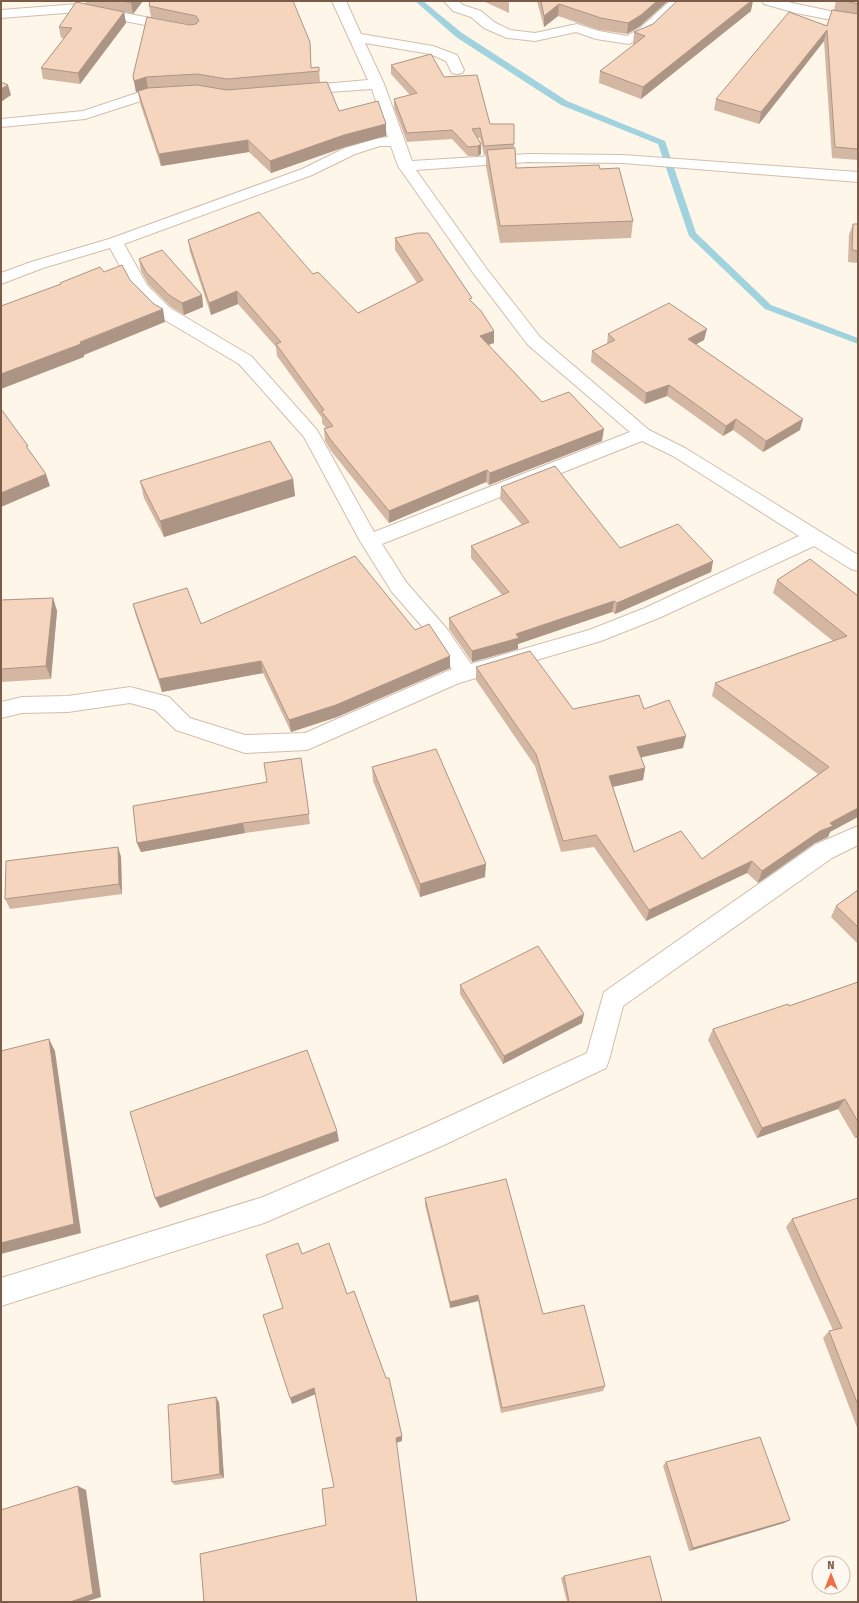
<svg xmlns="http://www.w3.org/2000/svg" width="859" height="1603" viewBox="0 0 859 1603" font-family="'Fira Sans',sans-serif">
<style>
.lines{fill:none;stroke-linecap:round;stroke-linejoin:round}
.stream{fill:#a0d3dd;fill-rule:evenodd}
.minor-casing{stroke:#d2beac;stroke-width:2}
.minor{fill:#fff;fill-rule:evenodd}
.wall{fill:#d4b7a3}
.shaded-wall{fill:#ac9585}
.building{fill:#f6d5be;stroke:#ac9585}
</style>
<rect width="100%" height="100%" fill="#fef6e9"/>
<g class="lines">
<polygon class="stream" points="415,1 423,1 462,33 567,101 665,141 696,233 771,305 858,338 858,344 765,309 689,236 658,144 561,105 456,37"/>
<g class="minor-casing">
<g id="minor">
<path d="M332,1H346L361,34L433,46L457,55L464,70L462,73L457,74L452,73L446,61L430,54L365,43L384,84L412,161L528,154L623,155L858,172V182L623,163L528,162L416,170L486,268L540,337L649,430L685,448L858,555V571L851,569L814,546L659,618L601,641L459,683L307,750L245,753L176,730L155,710L130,703L68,712L22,713L1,718V702L22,697L68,696L130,687L169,697L190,718L245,735L305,733L452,669L433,639L392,592L360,541L304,437L239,364L158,316L134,292L110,248L43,268L1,284V273L31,262L109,239L302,169L345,148L379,138L388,137L372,89L300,94L295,93L293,90L295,87L300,86L368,80ZM380,146H391L398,166L474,274L528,345L630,432L374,532L317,430L251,356L170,308L147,285L124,244L312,175L355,154ZM642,441L673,456L799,536L645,608L589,630L471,664L447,629L406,582L382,544Z"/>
<polygon points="444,1 458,1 463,5 481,11 494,22 510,30 535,33 577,24 599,31 627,36 640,28 670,1 685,1 650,34 629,44 596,39 576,32 535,41 507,38 484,28 471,17 453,11"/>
<polygon points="762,1 783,1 858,17 858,25 796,13 764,4"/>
<polygon points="78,4 176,23 181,24 183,27 181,30 176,31 78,12 1,18 1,10"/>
<polygon points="168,89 173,90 175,93 173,96 150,98 85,119 1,127 1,119 83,111 143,91"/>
<polygon points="858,826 858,845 832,858 623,1006 609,1060 606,1068 444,1145 264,1223 1,1306 1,1278 263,1197 426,1127 587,1053 604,992 816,844"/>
</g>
</g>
<use href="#minor" class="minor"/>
</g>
<g class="wall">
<polygon points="85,1 143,1 133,14 124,12 126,23 80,84 43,79 41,68 64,38 61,38 59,27 86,4"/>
<polygon points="150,1 310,42 311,68 319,67 320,83 339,111 386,136 345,147 271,173 249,152 161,166 140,103 138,92 136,92 135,87 133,76 191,25 151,17 149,6"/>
<polygon points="483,1 509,1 509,13"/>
<polygon points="537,1 668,1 639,27 627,34 599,30 558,16 544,27"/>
<polygon points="836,1 858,1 858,160 832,158 824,41 759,124 714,110 716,99 827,26 834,10"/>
<polygon points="751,11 641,99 599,83 600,71 635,45 633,44 634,32 653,24"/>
<polygon points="391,65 444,77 490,124 514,144 516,168 600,169 633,221 631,238 500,243 486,166 486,155 484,155 480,138 477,138 481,154 478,156 468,156 452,139 407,142 394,108 394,99 410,95 391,74"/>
<polygon points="853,224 858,224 858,263 848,262 849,235"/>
<polygon points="395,238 472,302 494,331 494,343 488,345 542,402 602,441 489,485 486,482 389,523 331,451 325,441 324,429 326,428 322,423 322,418 277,356 276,347 238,304 211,315 190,252 188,240 313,274 358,313 417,283 395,250"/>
<polygon points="139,259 202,295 203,307 184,315 171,307 148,284 141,271"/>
<polygon points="608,334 704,340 696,344 800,430 763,452 733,430 723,436 667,396 645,404 591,362 592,351 607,344"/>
<polygon points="293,479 295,496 164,537 144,498 140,481"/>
<polygon points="501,487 620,548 713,561 711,572 615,614 612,612 518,644 518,649 472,662 449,629 449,618 502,595 471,558 471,546 522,525 500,499"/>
<polygon points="777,580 858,596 830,832 828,837 815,843 758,883 747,873 646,921 594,847 561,852 535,766 476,680 476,667 573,709 644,709 683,748 641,757 645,768 643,780 613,787 634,852 702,859 818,774 712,696 715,683 833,641 773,593"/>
<polygon points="53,598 57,611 51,679 1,682 1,600"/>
<polygon points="133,604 201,624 415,630 450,668 337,717 291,732 263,673 162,692 136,616"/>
<polygon points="301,758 310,824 245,833 141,852 137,843 267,782"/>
<polygon points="372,767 485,877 420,897 373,781"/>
<polygon points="118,847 121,857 122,894 10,909 5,899"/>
<polygon points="858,890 858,944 831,917 836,906"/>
<polygon points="858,982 858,1137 855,1138 838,1109 757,1138 708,1040 713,1029 789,1006"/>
<polygon points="460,985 582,1023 503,1064 460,994"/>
<polygon points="425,1198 543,1314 605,1386 603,1391 501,1413 478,1301 450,1308 425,1205"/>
<polygon points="858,1198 858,1430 823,1338 829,1331 833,1330 786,1227 792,1219"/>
<polygon points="219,1402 224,1478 175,1485 172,1482"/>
<polygon points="666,1462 784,1523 689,1551 663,1466"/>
<polygon points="564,1576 662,1602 567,1602 561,1578"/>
</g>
<g class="shaded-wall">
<polygon points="133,1 143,1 133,14 131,3"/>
<polygon points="657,1 668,1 639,27 627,34 628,23"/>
<polygon points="751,1 753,1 751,11 641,99 643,87"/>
<polygon points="559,4 558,16 544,27 544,16"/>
<polygon points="124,12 126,23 80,84 78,73"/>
<polygon points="827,30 824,41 759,124 761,112"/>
<polygon points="146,77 148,88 136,92 134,81"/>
<polygon points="8,85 11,95 1,102 1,89"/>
<polygon points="386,124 386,136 345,147 271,173 270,161 344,135"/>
<polygon points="248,140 249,152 161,166 159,154"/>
<polygon points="481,144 481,154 478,156 478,146"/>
<polygon points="237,291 238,304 211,315 209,303"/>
<polygon points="202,295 203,307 184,315 182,303"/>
<polygon points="163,309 165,322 84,355 84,357 1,389 1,374"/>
<polygon points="707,329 704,340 686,350 688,339"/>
<polygon points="494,331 494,343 479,348 480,336"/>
<polygon points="669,385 667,396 645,404 646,393"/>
<polygon points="736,419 733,430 723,436 726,426"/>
<polygon points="803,419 800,430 763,452 766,441"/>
<polygon points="604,429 602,441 489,485 490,473"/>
<polygon points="487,470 486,482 389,523 389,511"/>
<polygon points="46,474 50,486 1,507 1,493"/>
<polygon points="293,479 295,496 164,537 160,521"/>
<polygon points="713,561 711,572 615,614 617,603"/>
<polygon points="53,598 57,611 51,679 46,666"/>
<polygon points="614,601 612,612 518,644 518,649 472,662 472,651 516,634"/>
<polygon points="450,656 450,668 337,717 291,732 289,720"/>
<polygon points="261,661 263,673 162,692 159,679"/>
<polygon points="686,736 683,748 634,759 637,747"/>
<polygon points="645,768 643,780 607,788 609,776"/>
<polygon points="858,808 858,817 830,832 828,837 815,843 758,883 762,871 830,823"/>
<polygon points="243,823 245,833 141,852 137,843"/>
<polygon points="118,847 121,857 122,894 119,884"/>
<polygon points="752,861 747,873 646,921 649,910"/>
<polygon points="486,864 485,877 420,897 420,884"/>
<polygon points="584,1014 582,1023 503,1064 504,1056"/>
<polygon points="49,1039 55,1051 81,1233 1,1254 1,1243"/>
<polygon points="845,1099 838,1109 757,1138 762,1128"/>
<polygon points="337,1131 339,1141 160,1208 155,1198"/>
<polygon points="858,1134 858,1137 855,1138"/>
<polygon points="478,1295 478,1301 450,1308 450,1302"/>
<polygon points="314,1388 316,1394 292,1404 290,1398"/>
<polygon points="216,1397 219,1402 224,1478 220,1474"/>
<polygon points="402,1436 402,1441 396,1443 396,1438"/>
<polygon points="78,1486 86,1490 101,1597 85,1602 70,1602"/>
<polygon points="790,1520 784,1523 689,1551 693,1548"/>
</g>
<g class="building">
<polygon points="123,1 133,1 131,3"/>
<polygon points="150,1 293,1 310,42 311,68 319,67 319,71 227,79 197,74 146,77 134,81 133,76 147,17 190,25 196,24 199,21 196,16 149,6"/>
<polygon points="541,1 657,1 641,15 628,23 601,18 559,4 544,16"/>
<polygon points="677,1 751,1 643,87 600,71 645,36 634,32 653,24"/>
<polygon points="845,1 858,1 858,4"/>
<polygon points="76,2 124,12 78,73 41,68 72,28 59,27"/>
<polygon points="832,10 858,14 858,149 835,147 827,30 761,112 716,99 789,12 827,26"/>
<polygon points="431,54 444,77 477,75 490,124 514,124 514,144 484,146 480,128 472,129 481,144 478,146 468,147 452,130 407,133 394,99 417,93 391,65"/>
<polygon points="1,82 8,85 1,89"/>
<polygon points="327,82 339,111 378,101 386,124 344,135 270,161 248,140 159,154 138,91 148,88 197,85 227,90"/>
<polygon points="515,148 516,168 599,165 600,169 619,168 633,221 500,226 487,150"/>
<polygon points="259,212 313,274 318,272 358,313 423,280 395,238 418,233 428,233 472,298 469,299 481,311 494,331 480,336 542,402 569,392 604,429 490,473 487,470 389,511 330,439 324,429 333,426 321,411 324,410 276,344 281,342 237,291 209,303 188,240"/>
<polygon points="853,224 858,224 858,251 852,250"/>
<polygon points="162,250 202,295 182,303 169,295 146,272 139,259"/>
<polygon points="122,265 130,280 154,304 163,309 80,342 81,344 1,374 1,306 61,284 60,283 100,267 104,272"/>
<polygon points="669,303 707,329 688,339 803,419 766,441 736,419 726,426 669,385 646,393 592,351 615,340 608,334"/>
<polygon points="1,409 28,446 26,446 46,474 1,493"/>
<polygon points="270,441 293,479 160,521 140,481"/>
<polygon points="555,466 620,548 678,524 713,561 617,603 614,601 516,634 519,638 472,651 449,618 509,592 471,546 529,522 501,487"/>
<polygon points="355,556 415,630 429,624 450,656 336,705 289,720 261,661 159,679 133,604 187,588 201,624"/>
<polygon points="810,559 858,596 858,808 830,823 833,826 820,831 762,871 752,861 649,910 596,835 563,841 536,754 476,667 530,651 573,709 639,695 644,709 669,700 686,736 637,747 645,768 609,776 634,852 681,831 702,859 829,767 715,683 847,636 777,580"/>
<polygon points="53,598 46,666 1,669 1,600"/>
<polygon points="436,749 486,864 420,884 372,767"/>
<polygon points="301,758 309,814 243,823 137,843 133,806 267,782 264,763"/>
<polygon points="118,847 119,884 5,899 6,861"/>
<polygon points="858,890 858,927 836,906"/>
<polygon points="538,946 584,1014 504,1056 460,985"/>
<polygon points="858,982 858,1122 845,1099 762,1128 713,1029 788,1004 789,1006"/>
<polygon points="49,1039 74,1224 1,1243 1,1051"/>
<polygon points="307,1050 337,1131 155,1198 130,1112"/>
<polygon points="506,1179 543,1314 584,1305 605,1386 502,1408 478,1295 450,1302 425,1198"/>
<polygon points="858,1198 858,1405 829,1331 842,1328 792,1219"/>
<polygon points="298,1243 302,1254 329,1243 347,1294 354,1291 386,1378 389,1378 402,1436 396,1438 417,1602 204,1602 200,1554 326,1525 322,1489 334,1487 314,1388 290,1398 263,1315 283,1308 266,1255"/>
<polygon points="216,1397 220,1474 172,1482 168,1405"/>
<polygon points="760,1437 790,1520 693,1548 666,1462"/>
<polygon points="78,1486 93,1594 70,1602 1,1602 1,1510"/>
<polygon points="650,1556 662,1602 569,1602 564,1576"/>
</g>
<rect width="859" height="1603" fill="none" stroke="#7b5c49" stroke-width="4"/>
<g transform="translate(831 1575)"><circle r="19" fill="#fff9f1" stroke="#cabaae"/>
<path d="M0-3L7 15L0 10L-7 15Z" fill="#f16e45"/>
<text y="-6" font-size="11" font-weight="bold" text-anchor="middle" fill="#7b5c49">N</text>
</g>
</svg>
